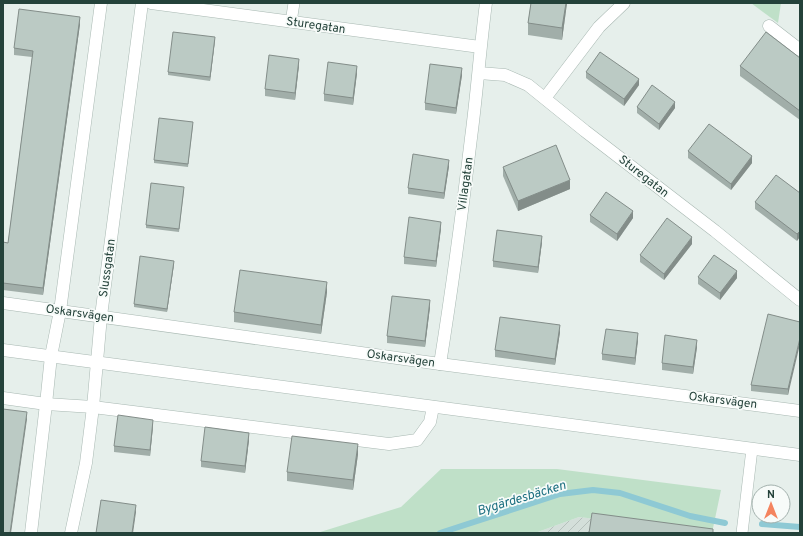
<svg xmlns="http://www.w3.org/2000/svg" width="803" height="536" viewBox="0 0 803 536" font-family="Overpass,sans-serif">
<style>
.industrial{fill:url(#industrial-furrows)}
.green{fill:#bfe0c8}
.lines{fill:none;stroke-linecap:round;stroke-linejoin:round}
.stream{stroke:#8ec9d4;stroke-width:6}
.service-casing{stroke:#a8b8b2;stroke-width:12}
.minor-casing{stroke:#a8b8b2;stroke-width:13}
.tertiary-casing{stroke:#a8b8b2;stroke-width:13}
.service{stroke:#fff;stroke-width:11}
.minor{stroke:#fff;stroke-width:12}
.tertiary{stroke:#fff;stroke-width:12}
.wall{fill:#a1aea9}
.shaded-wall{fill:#838d89}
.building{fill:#bbcac4;stroke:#838d89}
.labels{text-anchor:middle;stroke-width:3.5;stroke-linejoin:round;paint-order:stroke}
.street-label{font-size:12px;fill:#24423a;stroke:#f7fbf9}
.water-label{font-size:13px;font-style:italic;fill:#1c6f80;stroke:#f7fbf9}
</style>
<defs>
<pattern id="industrial-furrows" width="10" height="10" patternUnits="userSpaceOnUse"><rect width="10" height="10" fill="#d4dfda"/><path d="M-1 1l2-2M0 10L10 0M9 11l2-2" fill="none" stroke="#b6c1bc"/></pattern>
</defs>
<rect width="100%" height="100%" fill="#e6efeb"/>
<polygon class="industrial" points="579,517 712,533 535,533"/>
<g class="green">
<polygon points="751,3 781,3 778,23"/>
<polygon points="441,469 557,469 721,490 712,533 579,517 535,533 317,533 401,507"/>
</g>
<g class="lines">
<g class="stream">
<polyline points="762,524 800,527"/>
<polyline points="440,533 560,494 593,490 620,493 690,516 725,523"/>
</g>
<g class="service-casing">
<g id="service">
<polyline points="291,22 294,3"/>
<polyline points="742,533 752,449"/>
</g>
</g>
<g class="minor-casing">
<g id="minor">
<polyline points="151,3 480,47"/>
<polyline points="769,26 800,50"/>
<polyline points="479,73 505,75 528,85 585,131 715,231 800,300"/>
<polyline points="545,98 599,27 624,3"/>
<polyline points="3,303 440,364 800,411"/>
<path d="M440,364C452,289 462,214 471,138C477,93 480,48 486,3"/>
<polyline points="3,398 46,404 93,407 389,444 417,440 430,422 433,407"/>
<polyline points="31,533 46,404 51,356 60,311 101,3"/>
<polyline points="71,533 86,463 93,407 101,316 142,3"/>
</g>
</g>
<g class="tertiary-casing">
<polyline id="tertiary" points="3,350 800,455"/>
</g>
<use href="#service" class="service"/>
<use href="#minor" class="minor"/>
<use href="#tertiary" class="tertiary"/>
</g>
<g class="wall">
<polygon points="531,3 567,3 562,40 528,35 528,23"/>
<polygon points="80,24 43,295 3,290 3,242 8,243 32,57 14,55 14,48"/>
<polygon points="215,40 210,81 168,75 168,72"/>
<polygon points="800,58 800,120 740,76 740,66"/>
<polygon points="299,65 295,100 265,96 265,89"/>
<polygon points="586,72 639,85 624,106 586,78"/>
<polygon points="357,73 353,105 324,101 324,94"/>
<polygon points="462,75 456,114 425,110 425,103"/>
<polygon points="637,107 675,108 659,130 637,113"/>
<polygon points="193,125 188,167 154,163 154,160"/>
<polygon points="688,151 752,163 731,190 688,158"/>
<polygon points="449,166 444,199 408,194 408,188"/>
<polygon points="503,167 570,189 518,211 503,176"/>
<polygon points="184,190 179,232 146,228 146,225"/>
<polygon points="800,193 797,241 755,209 755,202"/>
<polygon points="590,215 633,218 617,241 590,222"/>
<polygon points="441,228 436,267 404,264 404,257"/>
<polygon points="542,242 538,273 493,267 493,261"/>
<polygon points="692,244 664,280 640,262 640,255"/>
<polygon points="174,264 167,312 134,307 134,304"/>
<polygon points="698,277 737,278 720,300 698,284"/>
<polygon points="327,292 321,334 234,322 234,312"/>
<polygon points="430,307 425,347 387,343 387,336"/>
<polygon points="800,322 788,395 751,391 751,385"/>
<polygon points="560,332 555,365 495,357 495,350"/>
<polygon points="638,340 635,365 602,360 602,354"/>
<polygon points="697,347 693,374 662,370 662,363"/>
<polygon points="153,426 150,456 114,452 114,446"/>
<polygon points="249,440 245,473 201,467 201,461"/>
<polygon points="358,454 353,490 287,481 287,472"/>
</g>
<g class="shaded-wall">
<polygon points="566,3 567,3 562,40 562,28"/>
<polygon points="80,17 80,24 43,295 43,288"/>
<polygon points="215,37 215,40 210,81 210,77"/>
<polygon points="299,59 299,65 295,100 295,93"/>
<polygon points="357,66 357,73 353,105 353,98"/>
<polygon points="462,68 462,75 456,114 456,108"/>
<polygon points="639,79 639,85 624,106 624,99"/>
<polygon points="675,102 675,108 659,130 659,124"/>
<polygon points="752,156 752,163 731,190 731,184"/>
<polygon points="449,160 449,166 444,199 444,193"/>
<polygon points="570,180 570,189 518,211 518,201"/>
<polygon points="633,211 633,218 617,241 617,234"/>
<polygon points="441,222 441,228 436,267 436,261"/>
<polygon points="800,231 800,237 797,241 797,234"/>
<polygon points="542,236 542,242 538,273 538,267"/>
<polygon points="692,237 692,244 664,280 664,274"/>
<polygon points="174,261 174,264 167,312 167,309"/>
<polygon points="737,271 737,278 720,300 720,293"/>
<polygon points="327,282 327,292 321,334 321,325"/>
<polygon points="430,300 430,307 425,347 425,341"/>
<polygon points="560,325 560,332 555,365 555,359"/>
<polygon points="638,333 638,340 635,365 635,358"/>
<polygon points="800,338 800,344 788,395 788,389"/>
<polygon points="697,340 697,347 693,374 693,367"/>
<polygon points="27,412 27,419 11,533 10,533"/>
<polygon points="153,420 153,426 150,456 150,450"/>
<polygon points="249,433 249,440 245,473 245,466"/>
<polygon points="358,444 358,454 353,490 353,480"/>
<polygon points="136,505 136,512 133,533 132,533"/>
</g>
<g class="building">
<polygon points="531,3 566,3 562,28 528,23"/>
<polygon points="19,9 80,17 43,288 3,283 3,242 8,243 33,51 14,48"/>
<polygon points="173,32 215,37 210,77 168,72"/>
<polygon points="766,32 800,58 800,111 740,66"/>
<polygon points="600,52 639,79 624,99 586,72"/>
<polygon points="269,55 299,59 295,93 265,89"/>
<polygon points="328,62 357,66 353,98 324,94"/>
<polygon points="430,64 462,68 456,108 425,103"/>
<polygon points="652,85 675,102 659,124 637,107"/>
<polygon points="159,118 193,122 188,164 154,160"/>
<polygon points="709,124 752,156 731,184 688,151"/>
<polygon points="556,145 570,180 518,201 503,167"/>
<polygon points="413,154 449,160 444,193 408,188"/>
<polygon points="776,175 800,193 800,231 797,234 755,202"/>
<polygon points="151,183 184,187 179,229 146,225"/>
<polygon points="606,192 633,211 617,234 590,215"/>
<polygon points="409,217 441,222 436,261 404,257"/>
<polygon points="667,218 692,237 664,274 640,255"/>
<polygon points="497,230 542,236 538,267 493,261"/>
<polygon points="714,255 737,271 720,293 698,277"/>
<polygon points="140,256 174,261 167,309 134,304"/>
<polygon points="240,270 327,282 321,325 234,312"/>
<polygon points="392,296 430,300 425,341 387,336"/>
<polygon points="768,314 800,322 800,338 788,389 751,385"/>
<polygon points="500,317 560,325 555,359 495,350"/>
<polygon points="606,329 638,333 635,358 602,354"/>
<polygon points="665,335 697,340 693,367 662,363"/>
<polygon points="3,409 27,412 10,533 3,533"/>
<polygon points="118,415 153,420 150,450 114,446"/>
<polygon points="205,427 249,433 245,466 201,461"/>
<polygon points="292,436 358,444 353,480 287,472"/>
<polygon points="101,500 136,505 132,533 96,533"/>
<polygon points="592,513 713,529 713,533 589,533"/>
</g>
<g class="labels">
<g class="street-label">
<text transform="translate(316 25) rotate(8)" y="4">Sturegatan</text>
<text transform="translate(644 176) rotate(38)" y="4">Sturegatan</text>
<text transform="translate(465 184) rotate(-82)" y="4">Villagatan</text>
<text transform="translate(107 268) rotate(-82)" y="4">Slussgatan</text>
<text transform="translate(80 313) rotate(8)" y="4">Oskarsvägen</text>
<text transform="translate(401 358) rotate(8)" y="4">Oskarsvägen</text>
<text transform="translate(723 400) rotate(7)" y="4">Oskarsvägen</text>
</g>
<g class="water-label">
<text transform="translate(521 497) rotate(-17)" y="5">Bygärdesbäcken</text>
</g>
</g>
<rect width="803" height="536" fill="none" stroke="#24423a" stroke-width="8"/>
<g transform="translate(771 504)"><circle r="19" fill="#f7fbf9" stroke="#a3b1ad"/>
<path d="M0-3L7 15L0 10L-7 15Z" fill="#f4845f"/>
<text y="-6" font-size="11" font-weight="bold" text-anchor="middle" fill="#24423a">N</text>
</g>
</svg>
